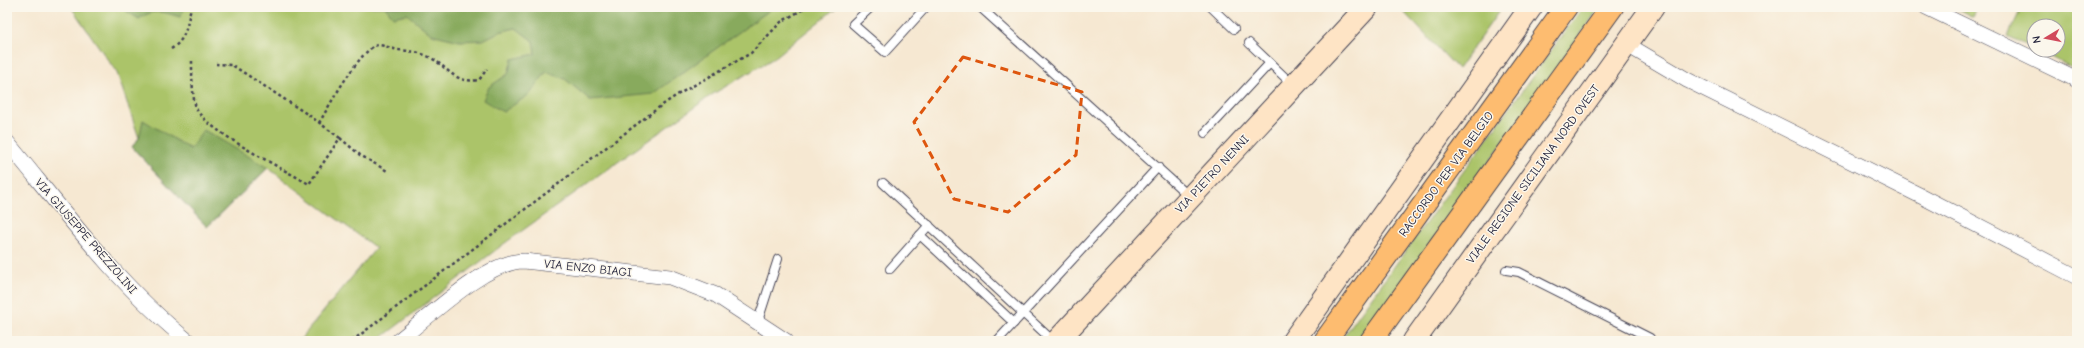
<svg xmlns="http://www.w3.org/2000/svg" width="2084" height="348" viewBox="0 0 2084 348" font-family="'Comic Neue',sans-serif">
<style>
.green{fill:#abc469;stroke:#667352}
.forest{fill:#88aa5d;stroke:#55664c}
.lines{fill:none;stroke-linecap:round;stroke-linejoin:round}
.lane-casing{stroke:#424052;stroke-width:10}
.street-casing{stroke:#424052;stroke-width:16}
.secondary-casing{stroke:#424052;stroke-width:24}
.highway-casing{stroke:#424052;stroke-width:24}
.path{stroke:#424052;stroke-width:2.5;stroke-dasharray:3 3;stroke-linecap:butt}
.lane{stroke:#fff;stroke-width:8}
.street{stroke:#fff;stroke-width:15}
.secondary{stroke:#fee4c5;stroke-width:22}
.highway{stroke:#fdbc6f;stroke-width:22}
.marked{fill:none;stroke:#de560e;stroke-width:3;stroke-dasharray:8 5;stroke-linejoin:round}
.labels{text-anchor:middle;stroke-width:3;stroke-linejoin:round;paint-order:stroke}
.street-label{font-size:12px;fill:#22223b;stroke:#fbf7ec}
</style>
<rect width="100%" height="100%" fill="#fbf7ec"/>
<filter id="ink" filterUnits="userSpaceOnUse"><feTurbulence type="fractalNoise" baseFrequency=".025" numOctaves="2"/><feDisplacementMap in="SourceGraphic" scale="8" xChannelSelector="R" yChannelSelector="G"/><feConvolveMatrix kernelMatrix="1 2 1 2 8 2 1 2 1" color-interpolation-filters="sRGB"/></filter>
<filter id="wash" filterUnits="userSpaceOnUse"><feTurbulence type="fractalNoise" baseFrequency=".012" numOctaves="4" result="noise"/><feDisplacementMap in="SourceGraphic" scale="16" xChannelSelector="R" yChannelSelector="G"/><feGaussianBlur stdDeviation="0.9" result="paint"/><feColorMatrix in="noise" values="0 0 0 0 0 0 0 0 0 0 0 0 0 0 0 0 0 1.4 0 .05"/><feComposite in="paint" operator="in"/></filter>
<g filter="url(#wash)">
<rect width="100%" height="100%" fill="#f6e8d2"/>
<g class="green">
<polygon points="71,7 837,7 774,58 713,94 618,162 505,243 377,341 299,341 376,248 268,168 207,227 132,147 139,138 117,73"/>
<polygon points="1399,7 1502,7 1458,69"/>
<polygon points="1583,7 1600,7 1361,341 1340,341"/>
<polygon points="1954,7 1978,7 1973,17"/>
<polygon points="2022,7 2077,7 2077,70 2036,50 2058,50 2058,26 2034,26 2034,49 2008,36"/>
</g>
<g class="forest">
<path d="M120,7H185L180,17C163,12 154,8 139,19Z"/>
<polygon points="385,7 774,7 653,94 590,100 565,79 546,72 530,94 503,112 483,100 489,87 508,74 512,59 535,54 533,41 516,28 499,32 483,40 460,41 431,34 407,14 393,17"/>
<polygon points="143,120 190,149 204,130 268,168 207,227 132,147 139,138"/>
</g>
</g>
<g filter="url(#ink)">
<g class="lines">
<g class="lane-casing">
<g id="lane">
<polyline points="871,7 853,24 885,52 926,7"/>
<polyline points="980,7 1190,197"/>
<polyline points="1211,7 1234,29"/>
<polyline points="1249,43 1293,85"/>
<polyline points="1205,133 1270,63"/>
<polyline points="883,183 1023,313 997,341"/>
<polyline points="920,235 1014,323"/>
<polyline points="890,269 929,225"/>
<polyline points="1506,270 1519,272 1650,338"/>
<polyline points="758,321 778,259"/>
<polyline points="1053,341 1023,313 1158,167"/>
</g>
</g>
<g class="street-casing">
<g id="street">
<polyline points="1926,7 2077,80"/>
<polyline points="1626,44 1687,80 1921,196 2077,277"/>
<path d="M7,142C64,211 118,285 188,341"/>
<path d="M398,341C429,317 486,261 524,261L670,277L716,295L786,341"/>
</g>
</g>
<g class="secondary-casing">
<g id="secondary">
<polyline points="1057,341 1367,7"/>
<polyline points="1293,341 1531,7"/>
<polyline points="1414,341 1653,7"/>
</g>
</g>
<g class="highway-casing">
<g id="highway">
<polyline points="1325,341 1566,7"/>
<polyline points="1371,341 1612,7"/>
</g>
</g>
<g class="path">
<path d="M171,49C187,39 187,24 191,7"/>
<path d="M192,61C192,73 192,100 197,110C209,132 285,170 309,184L340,138L310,116L232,65L216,64"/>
<path d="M319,123C328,108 361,47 378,45C384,45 392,49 399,50C413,51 424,53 436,61C452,73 457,83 479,80L487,69"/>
<polyline points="340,138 360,155 389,172"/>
<polyline points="352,341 658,108 677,95 751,53 781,22 807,7"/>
</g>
<use href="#lane" class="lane"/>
<use href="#street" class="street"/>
<use href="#secondary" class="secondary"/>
<use href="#highway" class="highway"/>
</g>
</g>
<path class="marked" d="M963,57L1082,92L1076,155L1008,212L954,199L914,122Z"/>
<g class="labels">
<g class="street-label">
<text transform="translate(1212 174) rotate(-47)" y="4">VIA PIETRO NENNI</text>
<text transform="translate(1446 174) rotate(-54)" y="4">RACCORDO PER VIA BELGIO</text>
<text transform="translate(1533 174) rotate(-54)" y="4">VIALE REGIONE SICILIANA NORD OVEST</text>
<text transform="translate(86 236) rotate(49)" y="4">VIA GIUSEPPE PREZZOLINI</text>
<text transform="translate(588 268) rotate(6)" y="4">VIA ENZO BIAGI</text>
</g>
</g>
<rect width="2084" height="348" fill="none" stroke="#fbf7ec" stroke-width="24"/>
<g transform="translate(2046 38) rotate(260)"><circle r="19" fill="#fbf7ec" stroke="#a4a2a5"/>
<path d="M0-3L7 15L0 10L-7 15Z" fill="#d1495b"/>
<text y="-6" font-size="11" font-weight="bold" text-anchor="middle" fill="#22223b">N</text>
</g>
</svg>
